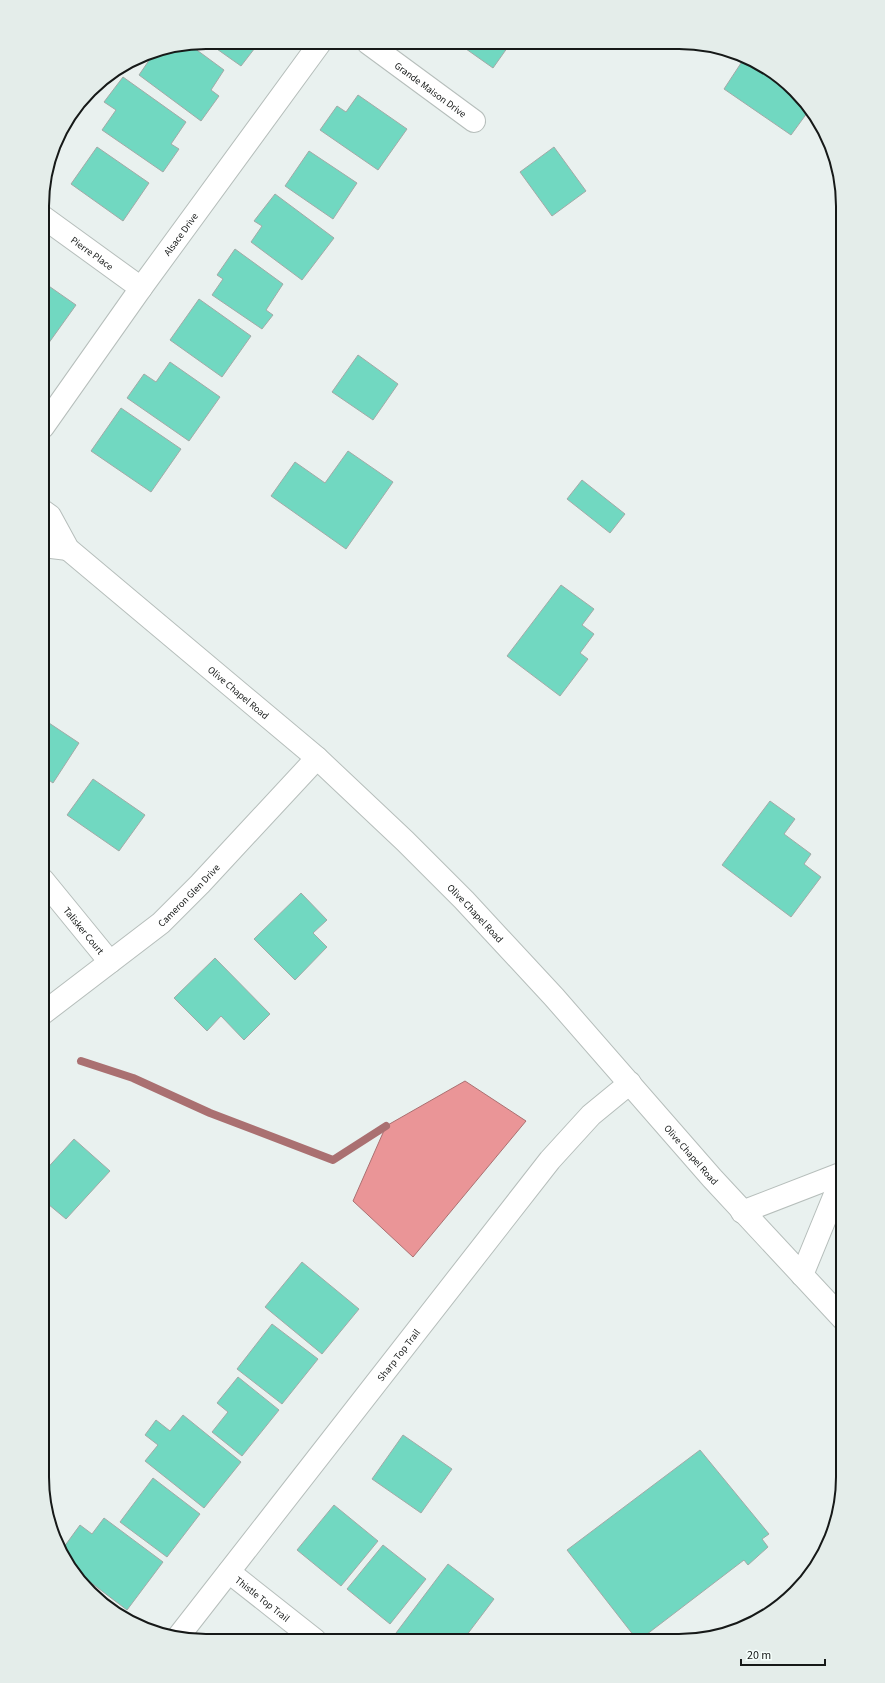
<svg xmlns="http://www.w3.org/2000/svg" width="885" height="1683" viewBox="0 0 885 1683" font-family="'Source Sans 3',sans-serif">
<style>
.water{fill:#ea9597;stroke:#aa7071}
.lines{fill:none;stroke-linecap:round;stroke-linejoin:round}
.stream{stroke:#aa7071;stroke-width:8}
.building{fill:#71d8c1;stroke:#a2aaa7}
.minor-casing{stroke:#b6bebb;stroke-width:24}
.major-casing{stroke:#b6bebb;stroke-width:24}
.minor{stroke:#fff;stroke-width:22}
.major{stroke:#fff;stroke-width:22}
.labels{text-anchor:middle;stroke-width:3;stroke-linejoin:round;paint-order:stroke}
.street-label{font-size:10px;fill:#161918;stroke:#f6fffc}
.rim{fill:none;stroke:#161918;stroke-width:2}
</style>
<rect width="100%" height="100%" fill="#e9f1ef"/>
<polygon class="water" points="465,1081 526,1121 413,1257 353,1201 386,1126"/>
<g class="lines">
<polyline class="stream" points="81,1061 133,1078 210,1113 333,1160 386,1126"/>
</g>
<g class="building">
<polygon points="207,42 256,42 258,44 241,66"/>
<polygon points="459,44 510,44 493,68"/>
<polygon points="190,45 224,70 211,90 219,96 201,121 139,75 152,56 148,53"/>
<polygon points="745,57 752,59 787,83 810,109 791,135 724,89"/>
<polygon points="123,77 186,122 171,144 179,149 163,172 102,130 116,110 104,102"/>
<polygon points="358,95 407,129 378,170 320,130 337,106 346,112"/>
<polygon points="97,147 149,183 123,221 71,184"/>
<polygon points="554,147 586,191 552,216 520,172"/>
<polygon points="309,151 357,183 333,219 285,186"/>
<polygon points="275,194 334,238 302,280 251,242 262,226 254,221"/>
<polygon points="235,249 283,284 266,310 273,315 262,329 212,295 223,279 217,275"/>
<polygon points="43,282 76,305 43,351"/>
<polygon points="199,299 251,336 222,377 170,340"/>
<polygon points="358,355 398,384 373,420 332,392"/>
<polygon points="170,362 220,397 189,441 127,398 144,374 156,382"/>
<polygon points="121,408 181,449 151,492 91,451"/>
<polygon points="348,451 393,482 346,549 271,496 295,462 325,483"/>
<polygon points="582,480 625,514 610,533 567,499"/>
<polygon points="561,585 594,609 582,625 594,634 580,653 588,659 560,696 507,656"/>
<polygon points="43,719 79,743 53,783 43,776"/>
<polygon points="93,779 145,815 119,851 67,815"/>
<polygon points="770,801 795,819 784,834 811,854 804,864 821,877 791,917 722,865"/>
<polygon points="301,893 327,920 313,933 327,947 295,980 254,939"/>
<polygon points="215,958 270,1014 244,1040 221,1016 207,1031 174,998"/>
<polygon points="74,1139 110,1171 66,1219 42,1199 42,1174"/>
<polygon points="302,1262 359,1309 322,1354 265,1307"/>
<polygon points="272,1324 318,1359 282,1404 237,1369"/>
<polygon points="238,1377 279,1410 242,1456 212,1432 228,1412 217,1403"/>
<polygon points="183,1415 241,1462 204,1508 145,1461 158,1445 145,1435 156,1420 170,1431"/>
<polygon points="403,1435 452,1469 421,1513 372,1479"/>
<polygon points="700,1450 769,1534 762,1539 768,1547 748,1565 744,1560 638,1641 567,1550"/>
<polygon points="153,1478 200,1514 167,1557 120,1522"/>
<polygon points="334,1505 378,1541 341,1586 297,1550"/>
<polygon points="104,1518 163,1562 127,1610 69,1566 61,1551 80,1525 92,1534"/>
<polygon points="383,1545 426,1579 390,1624 347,1589"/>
<polygon points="448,1564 494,1599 463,1640 406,1640 396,1633"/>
</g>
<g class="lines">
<g class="minor-casing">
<g id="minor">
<path id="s1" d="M368,43L474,121"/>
<path id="s2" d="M43,217L141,288"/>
<path id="s3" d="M43,427L141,288L320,43"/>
<path id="s4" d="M43,880L110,962"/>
<path id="s5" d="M42,1014L161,923L200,884L317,758"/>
<polyline points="742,1212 843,1173"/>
<polyline points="802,1275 843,1175"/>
<path id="s6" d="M229,1572L315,1640"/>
<path id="s7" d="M178,1637L550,1160L591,1115L630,1083"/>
</g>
</g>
<g class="major-casing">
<g id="major">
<path id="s8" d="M43,511L50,516L68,549L317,758L405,841L464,900L554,997L712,1178L843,1319"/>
<polyline points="43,546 68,549"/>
</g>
</g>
<use href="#minor" class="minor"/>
<use href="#major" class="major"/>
</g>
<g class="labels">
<g class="street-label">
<text dy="4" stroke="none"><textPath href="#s1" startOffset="78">Grande Maison Drive</textPath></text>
<text dy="4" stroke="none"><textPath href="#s3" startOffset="237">Alsace Drive</textPath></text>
<text dy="4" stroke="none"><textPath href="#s2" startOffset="61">Pierre Place</textPath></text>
<text dy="4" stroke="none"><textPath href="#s8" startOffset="269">Olive Chapel Road</textPath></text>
<text dy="4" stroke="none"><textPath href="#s5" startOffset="189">Cameron Glen Drive</textPath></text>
<text dy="4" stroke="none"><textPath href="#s8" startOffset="593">Olive Chapel Road</textPath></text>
<text dy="4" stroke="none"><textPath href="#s4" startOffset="65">Talisker Court</textPath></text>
<text dy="4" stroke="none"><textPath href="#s8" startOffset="917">Olive Chapel Road</textPath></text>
<text dy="4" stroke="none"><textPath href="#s7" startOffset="358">Sharp Top Trail</textPath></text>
<text dy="4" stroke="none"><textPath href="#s6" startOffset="43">Thistle Top Trail</textPath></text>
</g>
</g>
<path d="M0 0H885V1683H0ZM206 49H679A157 157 0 0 1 836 206V1477A157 157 0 0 1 679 1634H206A157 157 0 0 1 49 1477V206A157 157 0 0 1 206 49Z" fill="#e4edea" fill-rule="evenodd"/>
<path class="rim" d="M206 49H679A157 157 0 0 1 836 206V1477A157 157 0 0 1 679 1634H206A157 157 0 0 1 49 1477V206A157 157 0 0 1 206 49Z"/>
<path d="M741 1659v6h84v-6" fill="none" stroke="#161918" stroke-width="2"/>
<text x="747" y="1659" font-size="12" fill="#161918" stroke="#f6fffc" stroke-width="3" paint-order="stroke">20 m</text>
</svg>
